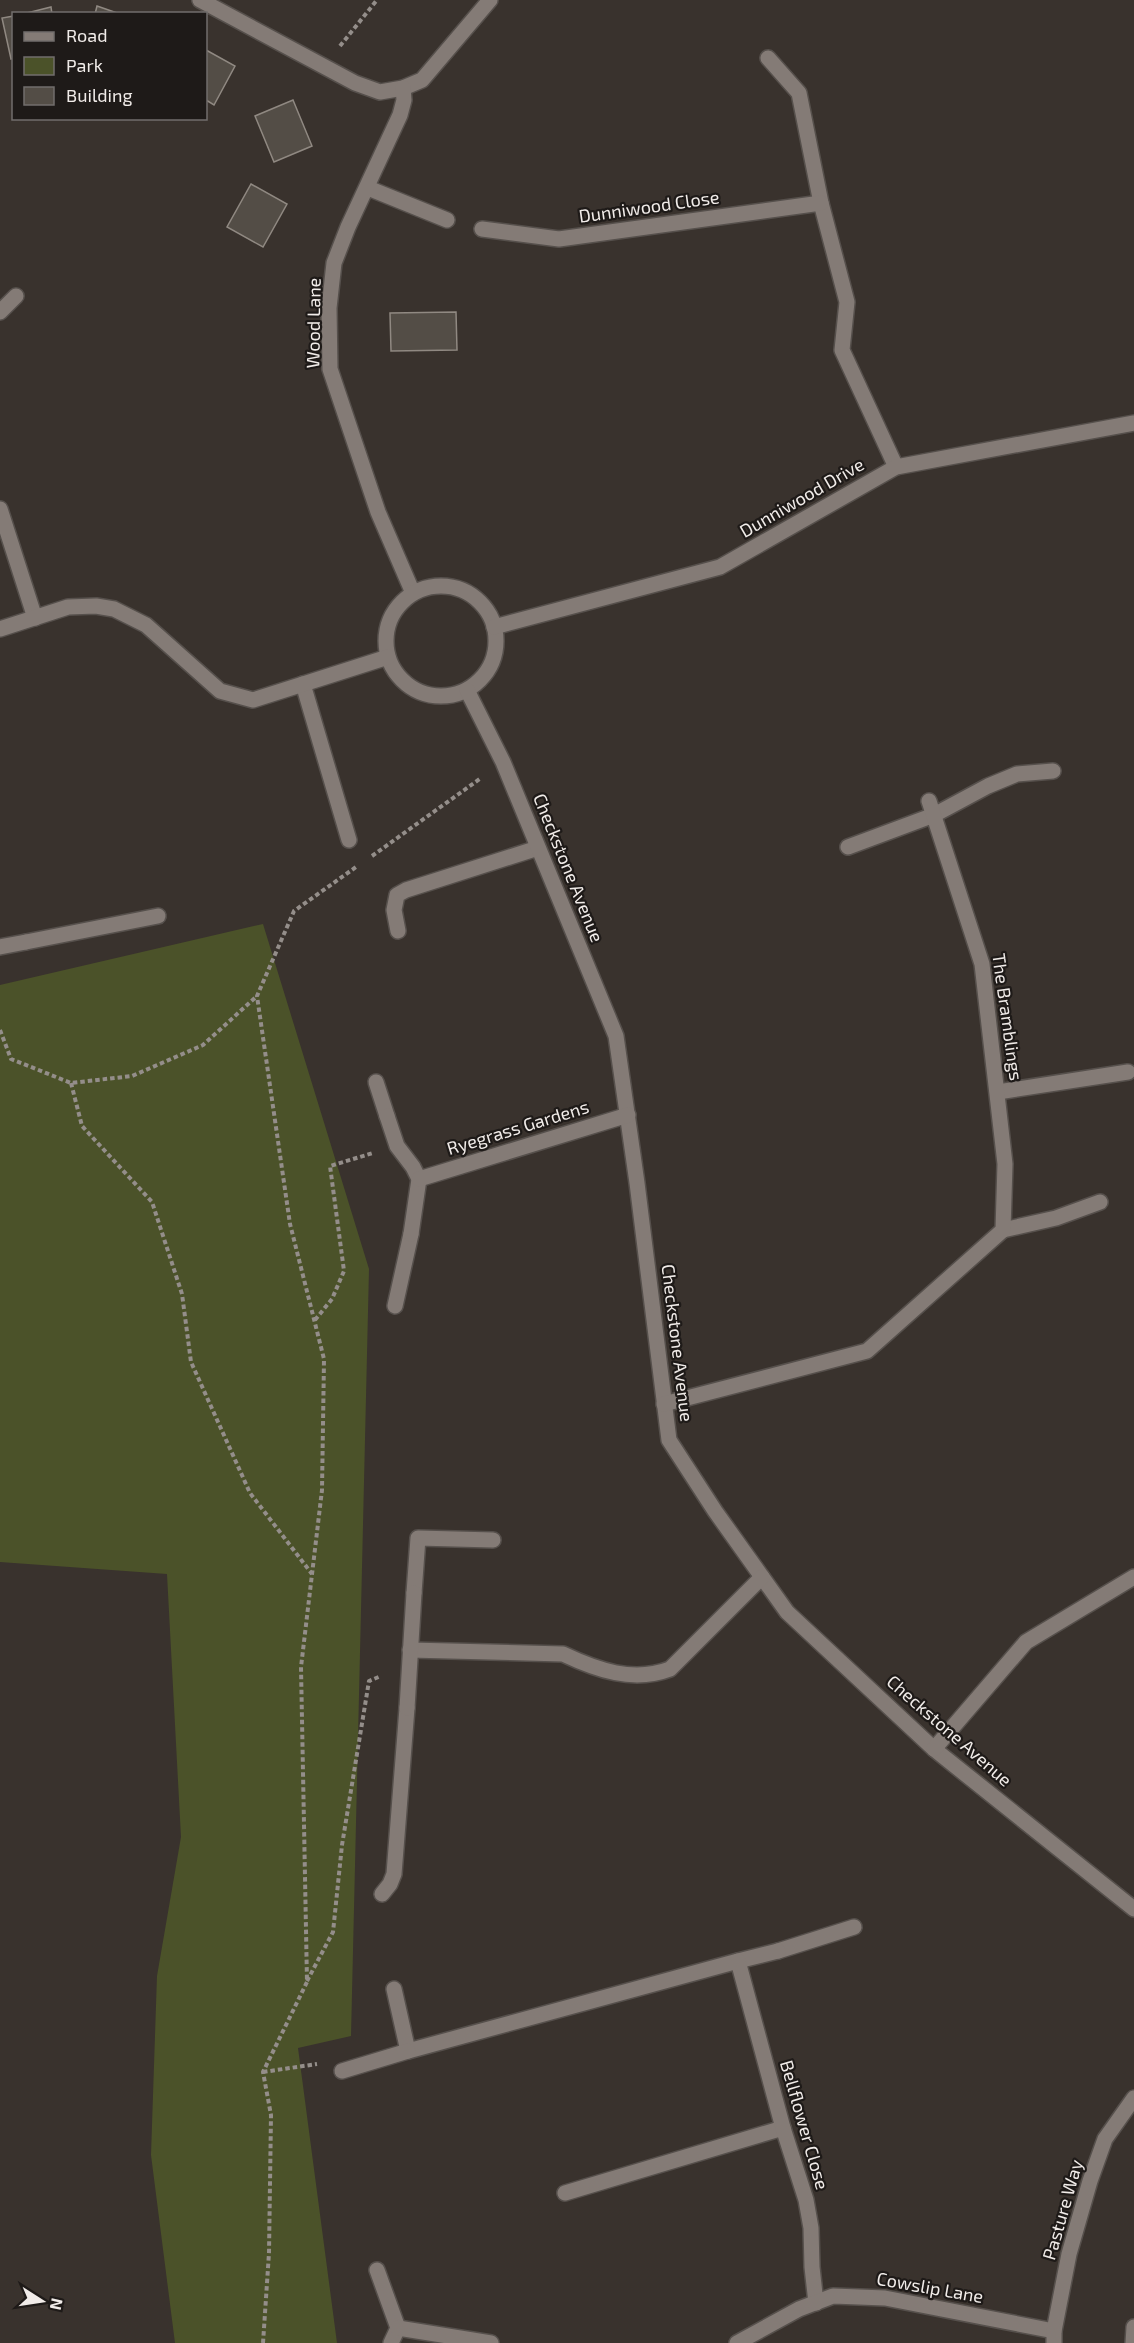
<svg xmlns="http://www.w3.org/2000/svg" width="1134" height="2343" viewBox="0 0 1134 2343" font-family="'Exo 2',sans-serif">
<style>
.green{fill:#4b5229}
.building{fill:#534d46;stroke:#908982;stroke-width:1.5}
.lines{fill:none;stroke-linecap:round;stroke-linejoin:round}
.lane-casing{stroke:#56504c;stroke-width:18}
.street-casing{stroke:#56504c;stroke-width:18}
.path{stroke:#948e8a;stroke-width:4;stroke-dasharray:4.5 3;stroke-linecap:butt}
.lane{stroke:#847b76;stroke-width:15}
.street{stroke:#847b76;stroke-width:15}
.labels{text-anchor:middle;stroke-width:4.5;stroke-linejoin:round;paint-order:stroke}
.street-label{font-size:18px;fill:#f1ece9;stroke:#1e1a18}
</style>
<rect width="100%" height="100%" fill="#39322d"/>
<polygon class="green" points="263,924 369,1269 351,2036 298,2048 337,2343 175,2343 151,2155 157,1976 181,1837 167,1574 0,1562 0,985"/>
<g class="building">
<polygon points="97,6 120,14 95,14"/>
<polygon points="51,7 52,14 23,14"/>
<polygon points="14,16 14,58 11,59 2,18"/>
<polygon points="206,50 235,66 214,105 206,100"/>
<polygon points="293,100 312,146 274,162 255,116"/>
<polygon points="251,184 287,204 263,247 227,227"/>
<polygon points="456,312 457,350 391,351 390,313"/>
</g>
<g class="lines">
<g class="lane-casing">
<g id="lane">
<polyline points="368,188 447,220"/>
<polyline points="0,312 16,296"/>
<polyline points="303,684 349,840"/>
<polyline points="398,931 394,910 397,895 406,890 538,848"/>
<polyline points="26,942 158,916"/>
<polyline points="376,1082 387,1116"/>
<polyline points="998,1092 1128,1072"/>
<polyline points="395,1306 411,1234"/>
<polyline points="414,1593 418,1538 493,1540"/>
<polyline points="382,1894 390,1884 394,1874 407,1708"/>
<polyline points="778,1951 854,1927"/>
<polyline points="565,2193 783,2128"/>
<polyline points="1133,2343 1134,2327"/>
</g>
</g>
<g class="street-casing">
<g id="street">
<polyline points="200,0 355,83 380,92 403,88 422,80 490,0"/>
<polyline points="768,58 799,93 821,203 847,302 842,350 896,467"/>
<polyline points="403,88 404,100 400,115 348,227 334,263 329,308 330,369 378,512 413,593"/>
<polyline points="482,229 559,239 821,203"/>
<polyline points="0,509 35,618"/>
<circle cx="441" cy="641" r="55"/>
<polyline points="494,627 720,567 896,467 1134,423"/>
<polyline points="0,629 68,607 96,606 114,609 146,625 220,691 253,700 388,657"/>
<polyline points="467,690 503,762 616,1036 637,1183 669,1440 715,1511 787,1612 934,1749 1134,1909"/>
<polyline points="848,847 934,815 988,786 1017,774 1053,771"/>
<polyline points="0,947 26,942"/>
<polyline points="387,1116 397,1146 413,1167 419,1179 411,1234"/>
<polyline points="419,1179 628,1115"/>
<polyline points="1003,1230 1056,1218 1100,1202"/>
<polyline points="664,1404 867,1351 1003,1230 1005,1164 982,964 929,801"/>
<path d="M410,1650L563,1654C597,1670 633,1683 670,1669L762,1577"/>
<polyline points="407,1708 414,1593"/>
<polyline points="934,1749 1026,1642 1134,1577"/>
<polyline points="738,1961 778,1951"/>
<polyline points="394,1989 408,2051 738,1961 783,2128 806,2200 811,2228 812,2267 816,2303"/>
<polyline points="342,2071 408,2051"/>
<polyline points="377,2270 398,2328 391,2343"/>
<polyline points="398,2328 491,2343"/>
<polyline points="737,2343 799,2309 833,2296 885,2298 1054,2331"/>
<polyline points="1054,2343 1054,2331 1069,2254 1090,2181 1105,2139 1134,2098"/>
</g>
</g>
<g class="path">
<polyline points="340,46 377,0"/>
<polyline points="372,856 481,778"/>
<polyline points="0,1030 11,1059 71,1083 132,1076 203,1045 257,996"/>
<polyline points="71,1083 82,1126 152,1202 182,1294 191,1362 250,1493 312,1574"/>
<polyline points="315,1320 332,1299 344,1271 330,1166 373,1153"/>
<polyline points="307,1981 333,1932 342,1845 369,1681 381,1676"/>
<polyline points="263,2072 317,2064"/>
<polyline points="263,2343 269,2253 271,2115 263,2072 307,1982 301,1667 322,1490 324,1359 290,1224 257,996 294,911 356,867"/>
</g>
<use href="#lane" class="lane"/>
<use href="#street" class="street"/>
</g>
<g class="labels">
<g class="street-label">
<text transform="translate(649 207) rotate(-8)" y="6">Dunniwood Close</text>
<text transform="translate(314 323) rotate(-89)" y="6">Wood Lane</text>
<text transform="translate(802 498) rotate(-30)" y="6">Dunniwood Drive</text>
<text transform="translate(568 868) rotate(68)" y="6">Checkstone Avenue</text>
<text transform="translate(1007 1017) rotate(82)" y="6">The Bramblings</text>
<text transform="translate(518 1128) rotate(-17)" y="6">Ryegrass Gardens</text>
<text transform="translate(677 1343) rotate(83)" y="6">Checkstone Avenue</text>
<text transform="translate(949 1731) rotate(41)" y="6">Checkstone Avenue</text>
<text transform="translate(804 2125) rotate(74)" y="6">Bellflower Close</text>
<text transform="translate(1063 2210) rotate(-74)" y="6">Pasture Way</text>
<text transform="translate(930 2288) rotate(10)" y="6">Cowslip Lane</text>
</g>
</g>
<rect x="12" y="12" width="195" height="108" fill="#1e1a18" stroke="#726e6c" stroke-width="1.5"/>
<rect x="24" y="32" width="30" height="9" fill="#847b76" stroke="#726e6c" stroke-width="1.5"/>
<text x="66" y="42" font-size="18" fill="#f1ece9">Road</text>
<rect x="24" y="57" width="30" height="18" fill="#4b5229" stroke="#726e6c" stroke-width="1.5"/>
<text x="66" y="72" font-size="18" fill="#f1ece9">Park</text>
<rect x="24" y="87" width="30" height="18" fill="#534d46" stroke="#726e6c" stroke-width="1.5"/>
<text x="66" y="102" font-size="18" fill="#f1ece9">Building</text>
<g transform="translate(42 2301) rotate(102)" stroke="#1e1a18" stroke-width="4.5" paint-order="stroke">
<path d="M0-4.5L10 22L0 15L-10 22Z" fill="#f1ece9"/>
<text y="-9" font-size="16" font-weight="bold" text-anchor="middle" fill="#f1ece9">N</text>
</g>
</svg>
